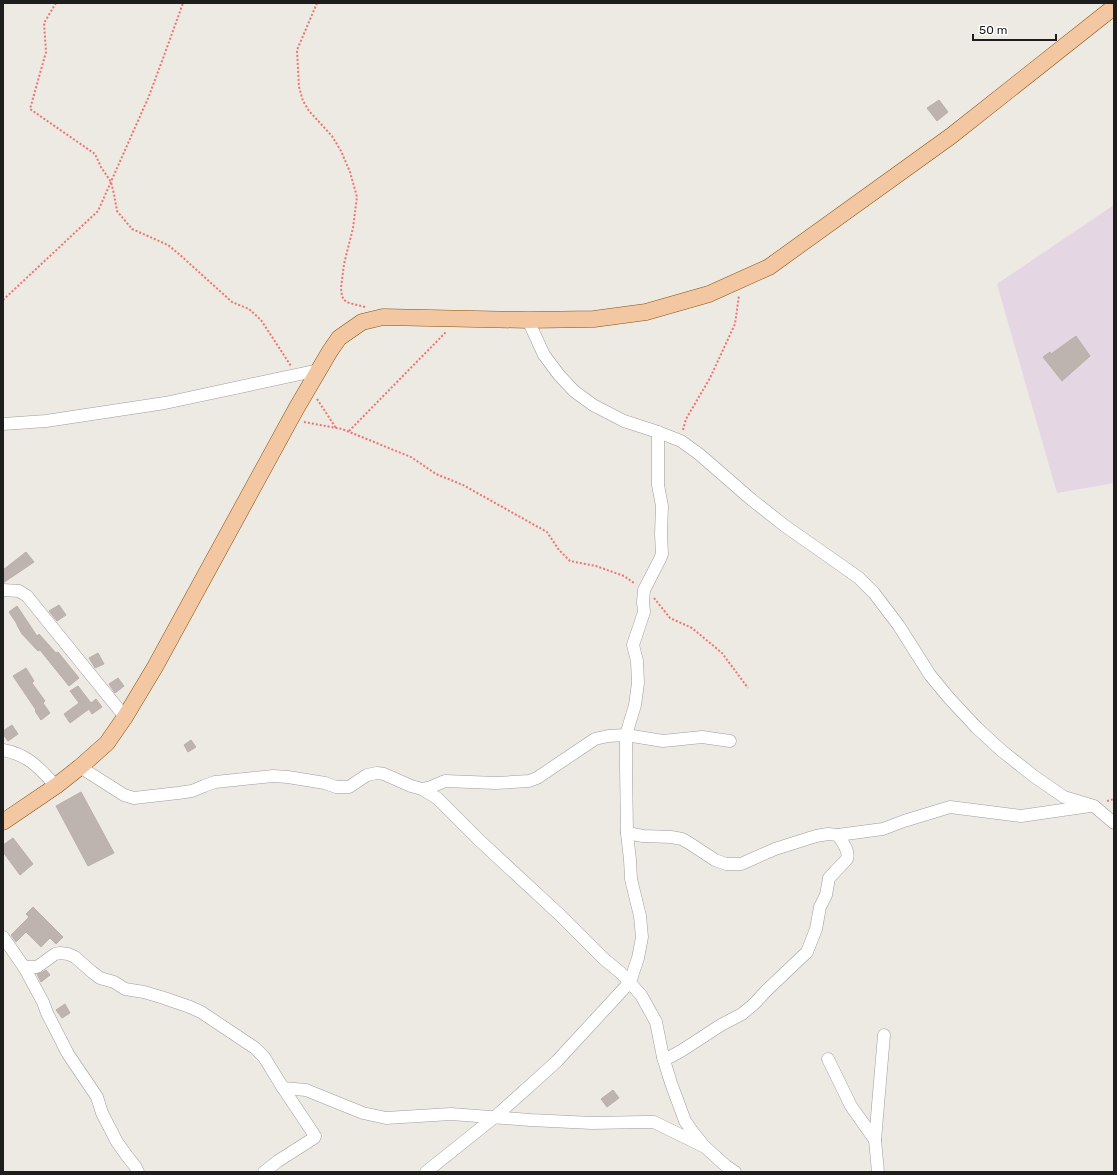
<svg xmlns="http://www.w3.org/2000/svg" width="1117" height="1175" viewBox="0 0 1117 1175" font-family="Rubik,sans-serif">
<style>
.industrial{fill:#e5d6e4}
.building{fill:#bdb4b0;stroke:#bdaea7}
.lines{fill:none;stroke-linecap:round;stroke-linejoin:round}
.minor-casing{stroke:#9e9e9e;stroke-width:13}
.major-casing{stroke:#88520d;stroke-width:17}
.path{stroke:#ed7575;stroke-width:2;stroke-dasharray:2 2;stroke-linecap:butt}
.minor{stroke:#fff;stroke-width:12}
.major{stroke:#f3c7a2;stroke-width:16}
</style>
<rect width="100%" height="100%" fill="#ede9e3"/>
<polygon class="industrial" points="1114,205 1114,483 1057,493 997,284"/>
<g class="building">
<polygon points="939,100 948,112 937,121 927,108"/>
<polygon points="1076,336 1090,356 1062,381 1043,357 1050,352 1051,354"/>
<polygon points="26,552 34,562 3,583 3,570"/>
<polygon points="59,605 66,615 57,621 49,611"/>
<polygon points="17,606 37,636 39,634 56,653 58,652 79,678 69,686 40,650 38,651 22,634 17,625 17,624 9,612"/>
<polygon points="98,653 104,664 95,668 89,658"/>
<polygon points="26,668 34,681 32,683 45,701 43,703 50,713 41,720 35,711 36,710 13,676"/>
<polygon points="118,678 124,686 115,693 109,684"/>
<polygon points="78,686 91,703 96,699 102,707 92,714 89,709 70,723 64,714 79,703 70,691"/>
<polygon points="12,725 18,734 8,741 3,734 3,731"/>
<polygon points="191,740 196,747 188,752 184,745"/>
<polygon points="81,792 114,853 88,866 56,806"/>
<polygon points="13,838 33,864 20,875 3,852 3,845"/>
<polygon points="33,907 63,937 56,944 50,938 41,947 26,932 16,942 11,935 29,917 26,914"/>
<polygon points="46,970 50,975 41,982 37,974 41,973"/>
<polygon points="65,1004 70,1013 62,1018 56,1010"/>
<polygon points="613,1090 619,1098 607,1107 601,1099"/>
</g>
<g class="lines">
<g class="minor-casing">
<g id="minor">
<polyline points="528,320 544,355 559,375 574,391 593,405 624,421 658,432 681,441 699,454 752,500 785,526 835,561 859,578 874,593 899,626 930,675 949,698 977,728 1002,751 1035,777 1064,797 1094,806 1114,823"/>
<polyline points="3,424 46,421 165,403 319,370"/>
<polyline points="3,590 19,591 27,596 125,717"/>
<path d="M3,750C29,755 39,768 56,786"/>
<polyline points="80,767 124,795 134,798 178,793 192,791 204,786 215,782 273,776 288,777 325,783 336,787 349,787 367,775 377,773 384,774 411,786 422,789 431,787 445,781 496,783 529,781 537,778 595,739 608,736 626,735 663,741 702,737 730,741"/>
<polyline points="422,789 437,798 479,840 560,915 604,959 621,973 641,995 656,1022 663,1057 671,1083 685,1121 692,1131 704,1146 726,1166 735,1172"/>
<polyline points="627,833 643,836 671,837 682,839 689,843 715,860 726,864 741,864 775,849 816,836 828,834 838,835 883,829 904,821 950,807 1021,816 1090,806"/>
<polyline points="3,937 24,967 43,1002 47,1013 68,1054 97,1097 102,1113 117,1142 127,1156 135,1166 138,1172"/>
<polyline points="24,967 37,967 55,954 60,953 68,954 75,957 92,972 100,978 114,982 125,989 144,992 164,998 190,1007 201,1012 255,1048 264,1057 283,1088 315,1136 314,1138 278,1161 264,1172"/>
<path d="M663,1057H670L681,1051L721,1025L742,1014L754,1004L766,991L807,952L816,929L820,907L826,895L829,878L847,859C850,851 842,842 838,835"/>
<polyline points="828,1059 851,1106 875,1140"/>
<polyline points="283,1088 306,1090 363,1113 386,1118 451,1114 530,1120 592,1123 645,1122 654,1122 703,1146"/>
<polyline points="426,1172 496,1116 544,1073 557,1061 630,982 638,958 642,937 640,916 631,879 630,860 627,833 626,766 626,735 635,705 638,683 637,661 633,645 644,612 643,602 644,590 660,559 662,554 661,534 662,506 658,485 658,432"/>
<polyline points="878,1172 875,1140 884,1035"/>
</g>
</g>
<g class="major-casing">
<polyline id="major" points="3,822 56,786 80,767 107,743 125,717 155,667 296,409 330,351 339,338 362,322 383,317 528,320 594,319 646,312 709,294 769,267 951,136 1114,7"/>
</g>
<g class="path">
<polyline points="56,3 44,23 46,52 30,109 95,154 101,167 111,182 114,194 117,211 132,229 168,245 179,254 232,302 249,309 261,320 291,366"/>
<polyline points="317,3 297,50 299,87 303,101 309,111 332,136 341,151 350,172 357,197 353,228 344,264 341,288 342,296 344,300 349,303 365,307"/>
<polyline points="3,300 98,211 149,96 165,53 183,3"/>
<polyline points="317,399 336,428"/>
<polyline points="304,422 342,429 411,457 436,474 463,485 547,532 559,550 570,561 596,566 624,576 634,583"/>
<polyline points="683,430 686,419 710,378 735,324 739,295"/>
<polyline points="349,431 446,332"/>
<polyline points="654,598 670,618 692,628 722,653 748,688"/>
<polyline points="1107,801 1114,799"/>
</g>
<use href="#minor" class="minor"/>
<use href="#major" class="major"/>
</g>
<rect width="1117" height="1175" fill="none" stroke="#1d1d1d" stroke-width="8"/>
<path d="M973 34v6h83v-6" fill="none" stroke="#1d1d1d" stroke-width="2"/>
<text x="979" y="34" font-size="12" fill="#1d1d1d" stroke="#ffffff" stroke-width="3" paint-order="stroke">50 m</text>
</svg>
